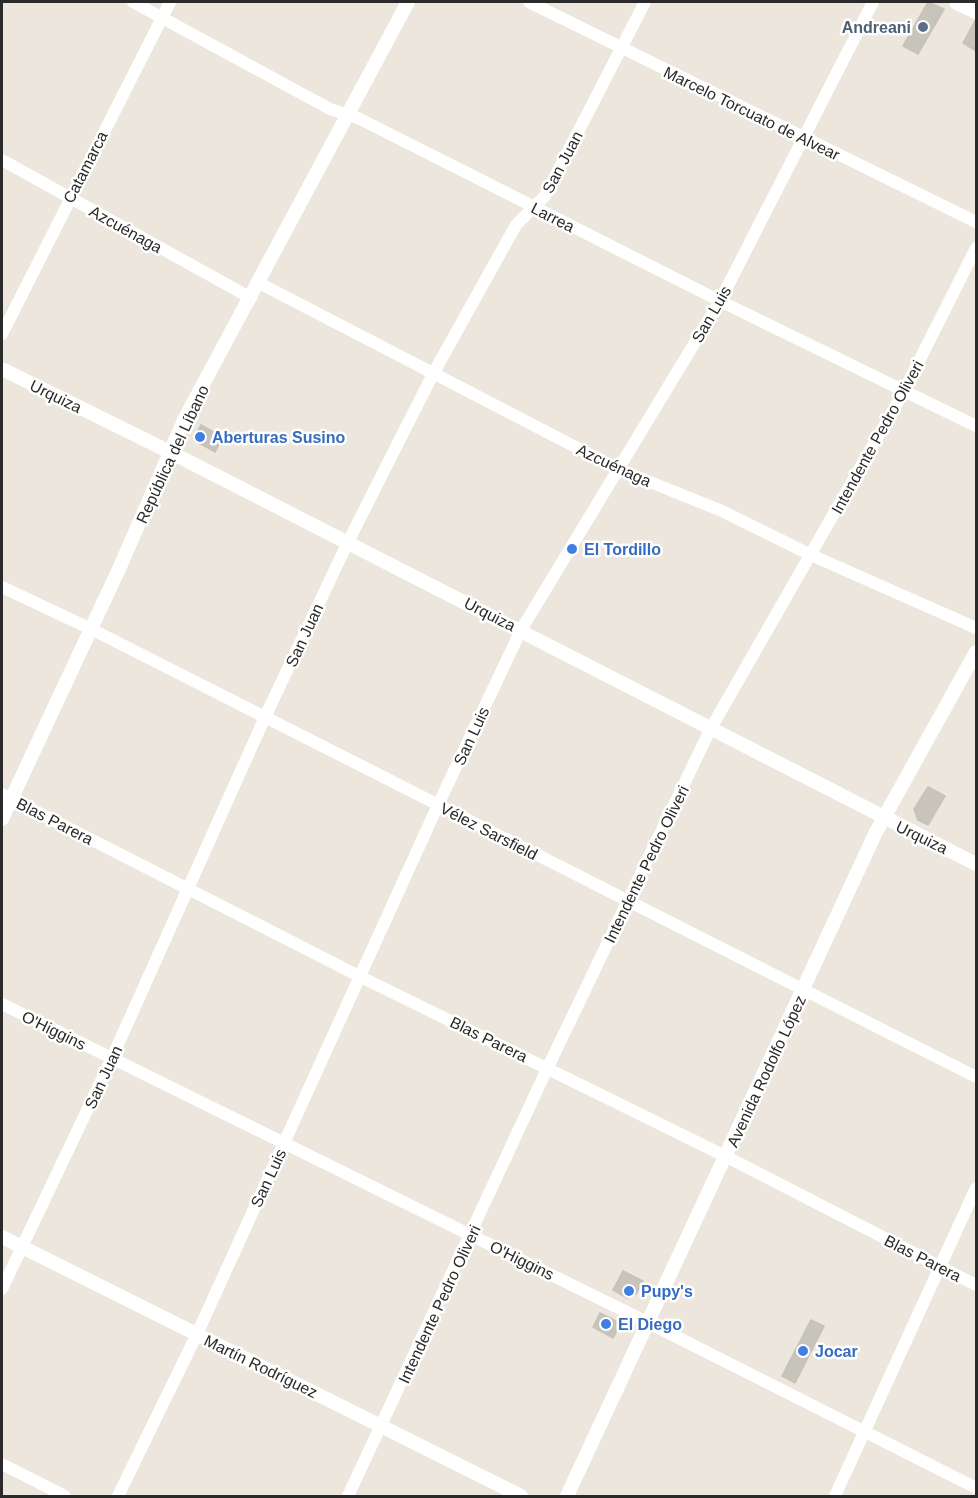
<svg xmlns="http://www.w3.org/2000/svg" width="978" height="1498" viewBox="0 0 978 1498" font-family="Helvetica,sans-serif">
<style>
.building{fill:#c7c4bb;stroke:#c7c2b6;stroke-width:1.5}
.lines{fill:none;stroke-linecap:round;stroke-linejoin:round}
.minor{stroke:#fff;stroke-width:12}
.tertiary{stroke:#fff;stroke-width:14}
.secondary{stroke:#fff;stroke-width:16}
.service-dot{fill:#5c6f8a;stroke:#fff;stroke-width:2}
.shop-dot{fill:#3f7fe0;stroke:#fff;stroke-width:2}
.labels{text-anchor:middle;stroke-width:5;stroke-linejoin:round;paint-order:stroke}
.service-label{font-size:16px;font-weight:bold;fill:#4e5e75;stroke:#fff;text-anchor:end}
.street-label{font-size:16px;fill:#2a2a2a;stroke:#fff}
.shop-label{font-size:16px;font-weight:bold;fill:#366cbe;stroke:#fff;text-anchor:start}
</style>
<rect width="100%" height="100%" fill="#ece6dc"/>
<g class="building">
<polygon points="928,2 944,9 918,54 903,46"/>
<polygon points="975,21 976,21 976,51 963,43"/>
<polygon points="201,425 223,437 215,452 199,443 195,436"/>
<polygon points="928,787 945,796 928,825 918,820 914,809"/>
<polygon points="623,1271 643,1281 636,1294 627,1298 613,1290"/>
<polygon points="600,1313 616,1321 619,1327 613,1338 593,1327"/>
<polygon points="811,1320 824,1326 795,1383 782,1376"/>
</g>
<g class="lines">
<g class="minor">
<polyline points="133,2 330,109 358,118 720,301 976,426"/>
<polyline points="529,2 976,222"/>
<polyline points="2,160 251,298"/>
<polyline points="259,283 618,469 722,511 811,555 976,628"/>
<polyline points="2,334 170,2"/>
<polyline points="2,587 91,629 976,1077"/>
<polyline points="2,794 361,977 725,1156 976,1285"/>
<polyline points="2,1004 649,1323 976,1488"/>
<polyline points="2,1289 112,1058 265,717 348,542 433,374 516,225 545,196 645,2"/>
<polyline points="2,1464 65,1496"/>
<polyline points="118,1496 197,1334 438,805 521,630 720,301 873,2"/>
<polyline points="348,1496 548,1067 710,730 904,391 976,248"/>
<polyline points="835,1496 976,1188"/>
</g>
<g class="tertiary">
<polyline points="2,369 172,453 976,864"/>
<polyline points="2,819 119,569 185,418 408,2"/>
<polyline points="2,1237 521,1496"/>
<polyline points="567,1496 876,832 976,652"/>
</g>
<polyline class="secondary" points="957,2 976,11"/>
</g>
<circle class="service-dot" cx="923" cy="27" r="6"/>
<g class="shop-dot">
<circle cx="200" cy="437" r="6"/>
<circle cx="572" cy="549" r="6"/>
<circle cx="629" cy="1291" r="6"/>
<circle cx="606" cy="1324" r="6"/>
<circle cx="803" cy="1351" r="6"/>
</g>
<g class="labels">
<g class="service-label">
<text x="911" y="33">Andreani</text>
</g>
<g class="street-label">
<text transform="translate(752 113) rotate(26)" y="6">Marcelo Torcuato de Alvear</text>
<text transform="translate(562 162) rotate(-62)" y="6">San Juan</text>
<text transform="translate(85 167) rotate(-63)" y="6">Catamarca</text>
<text transform="translate(553 217) rotate(27)" y="6">Larrea</text>
<text transform="translate(126 229) rotate(29)" y="6">Azcuénaga</text>
<text transform="translate(711 314) rotate(-60)" y="6">San Luis</text>
<text transform="translate(56 396) rotate(26)" y="6">Urquiza</text>
<text transform="translate(877 437) rotate(-61)" y="6">Intendente Pedro Oliveri</text>
<text transform="translate(172 454) rotate(-65)" y="6">República del Líbano</text>
<text transform="translate(614 465) rotate(25)" y="6">Azcuénaga</text>
<text transform="translate(490 614) rotate(27)" y="6">Urquiza</text>
<text transform="translate(304 635) rotate(-65)" y="6">San Juan</text>
<text transform="translate(471 736) rotate(-65)" y="6">San Luis</text>
<text transform="translate(55 821) rotate(27)" y="6">Blas Parera</text>
<text transform="translate(489 831) rotate(27)" y="6">Vélez Sarsfield</text>
<text transform="translate(922 837) rotate(26)" y="6">Urquiza</text>
<text transform="translate(646 864) rotate(-64)" y="6">Intendente Pedro Oliveri</text>
<text transform="translate(54 1030) rotate(26)" y="6">O'Higgins</text>
<text transform="translate(489 1039) rotate(26)" y="6">Blas Parera</text>
<text transform="translate(766 1071) rotate(-65)" y="6">Avenida Rodolfo López</text>
<text transform="translate(103 1077) rotate(-65)" y="6">San Juan</text>
<text transform="translate(268 1178) rotate(-65)" y="6">San Luis</text>
<text transform="translate(923 1258) rotate(27)" y="6">Blas Parera</text>
<text transform="translate(522 1260) rotate(26)" y="6">O'Higgins</text>
<text transform="translate(439 1304) rotate(-65)" y="6">Intendente Pedro Oliveri</text>
<text transform="translate(261 1366) rotate(26)" y="6">Martín Rodríguez</text>
</g>
<g class="shop-label">
<text x="212" y="443">Aberturas Susino</text>
<text x="584" y="555">El Tordillo</text>
<text x="641" y="1297">Pupy's</text>
<text x="618" y="1330">El Diego</text>
<text x="815" y="1357">Jocar</text>
</g>
</g>
<rect width="978" height="1498" fill="none" stroke="#2a2a2a" stroke-width="6"/>
</svg>
